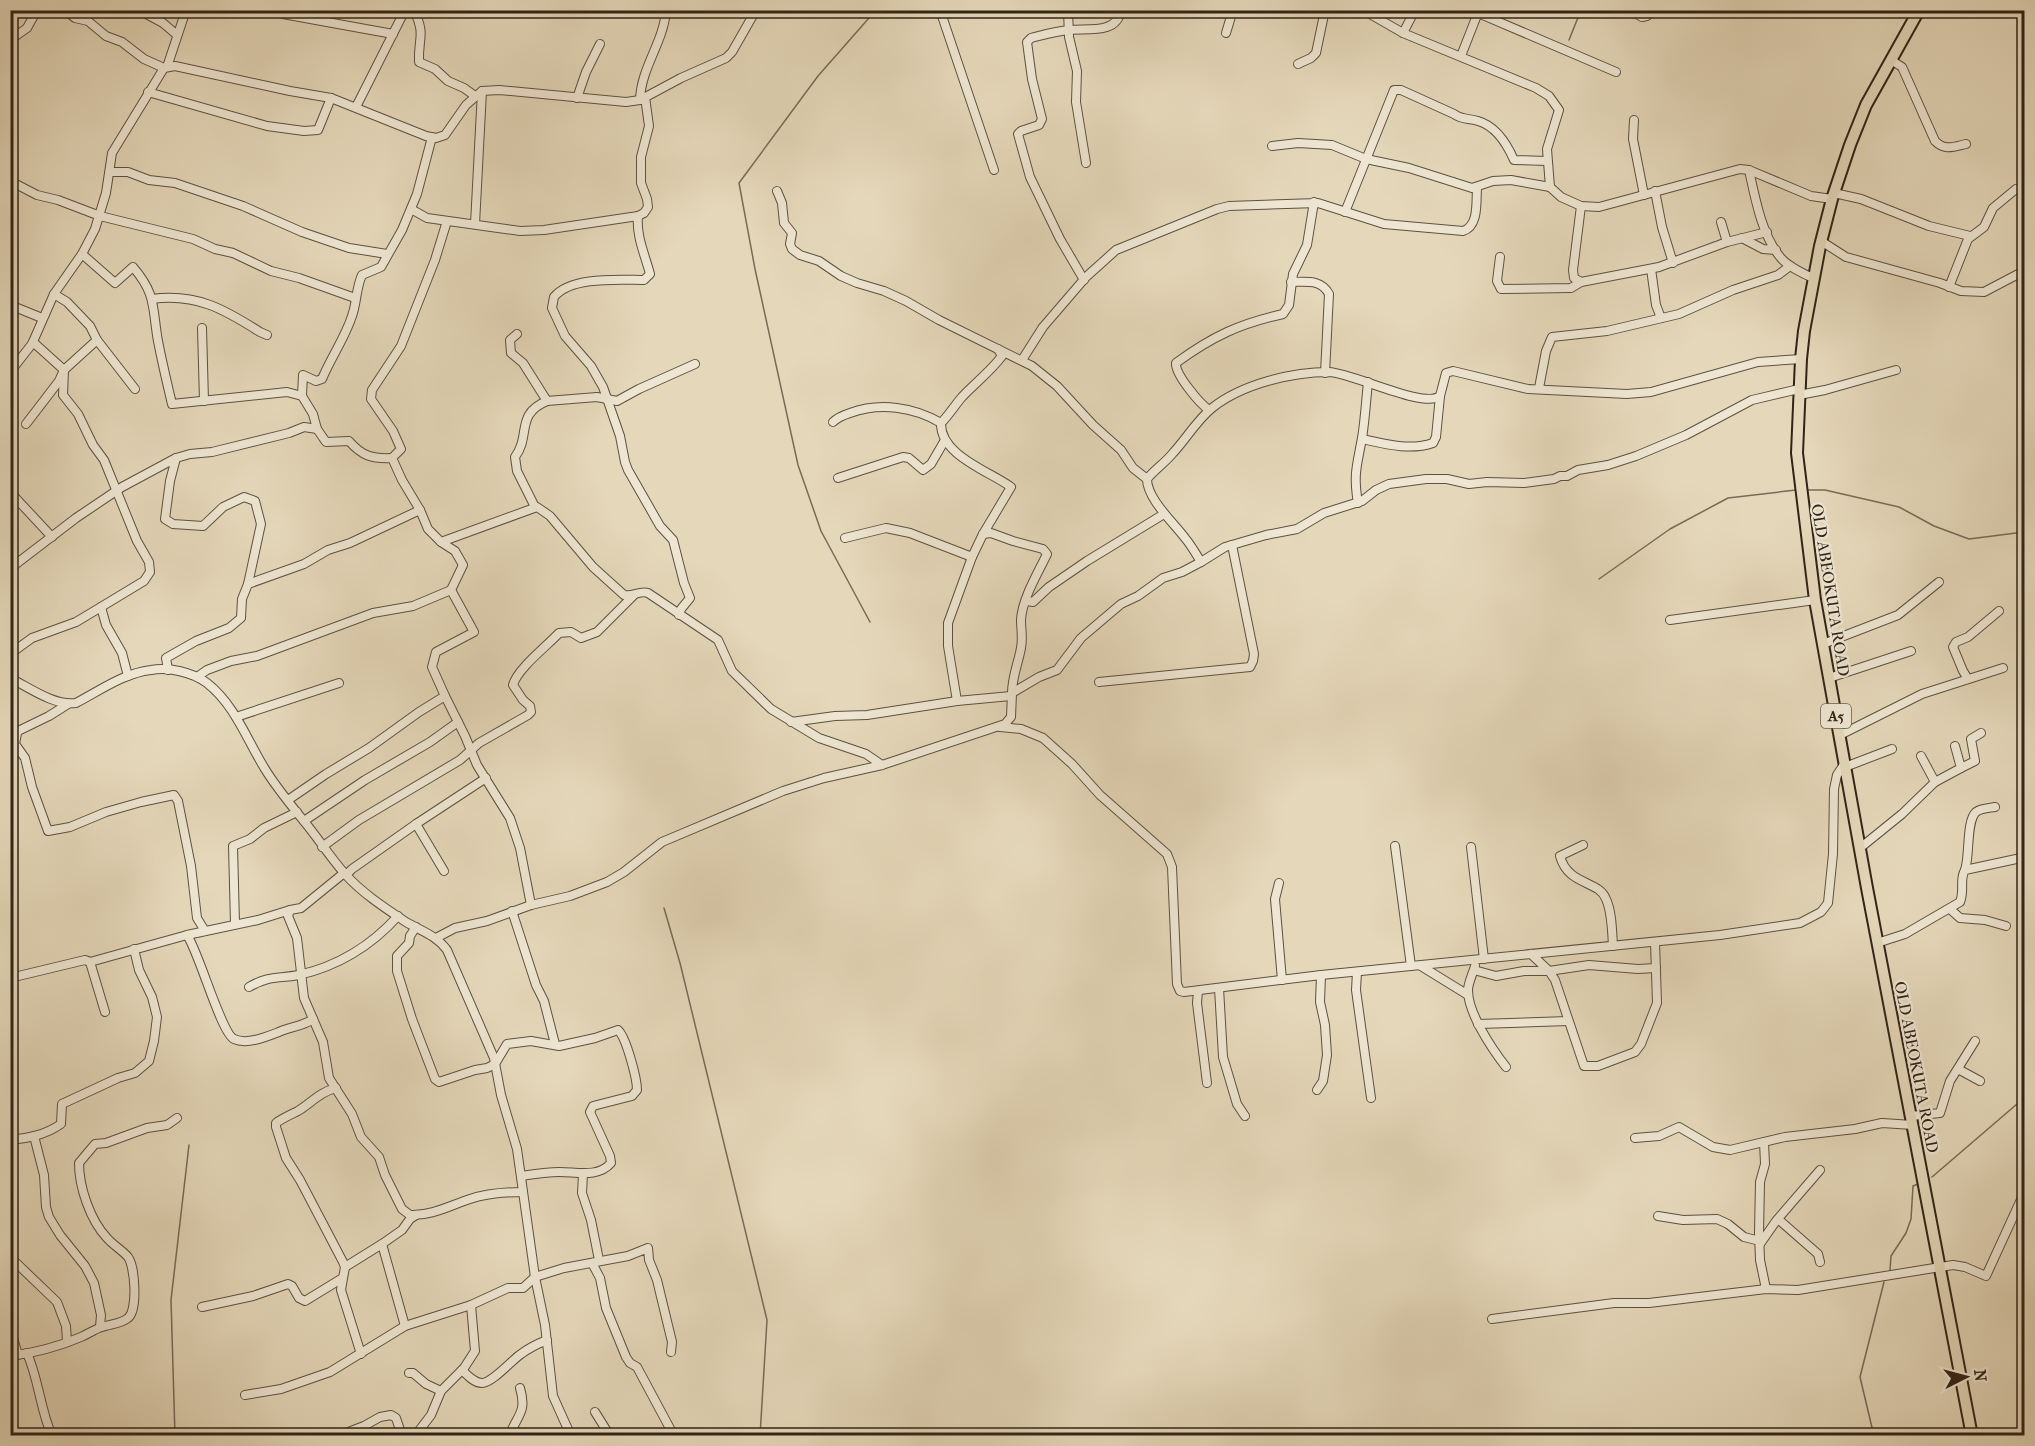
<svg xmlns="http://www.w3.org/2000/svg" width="2035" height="1446" viewBox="0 0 2035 1446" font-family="'IM FELL French Canon',serif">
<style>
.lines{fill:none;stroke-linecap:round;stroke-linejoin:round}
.stream{stroke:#776b58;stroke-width:1.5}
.minor-casing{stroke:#5d5140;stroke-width:10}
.highway-casing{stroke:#302418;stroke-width:14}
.minor{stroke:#eee6d2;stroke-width:8}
.highway{stroke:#e5d8ba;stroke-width:10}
.rail{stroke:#302418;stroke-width:1.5;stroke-dasharray:10 10;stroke-linecap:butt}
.labels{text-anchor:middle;stroke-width:4.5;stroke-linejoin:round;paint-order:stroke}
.shield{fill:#eee6d2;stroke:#695e50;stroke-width:1.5}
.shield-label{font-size:15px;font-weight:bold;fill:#302418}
.street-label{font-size:16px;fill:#302418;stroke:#eee6d2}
</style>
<rect width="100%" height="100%" fill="#e5d8ba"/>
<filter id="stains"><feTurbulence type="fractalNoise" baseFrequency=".00333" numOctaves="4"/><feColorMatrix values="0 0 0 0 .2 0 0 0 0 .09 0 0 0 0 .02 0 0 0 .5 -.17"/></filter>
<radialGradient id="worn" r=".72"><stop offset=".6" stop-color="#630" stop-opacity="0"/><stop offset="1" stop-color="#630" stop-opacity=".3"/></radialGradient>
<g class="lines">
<g class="stream">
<polyline points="1569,40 1581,10"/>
<polyline points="1808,490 1825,490 1899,507 1934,526 1969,539 2024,532"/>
<polyline points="1599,579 1670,529 1728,498 1796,490"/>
<polyline points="870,622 821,531 798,465 755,269 739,183 818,76 876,10"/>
<polyline points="664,908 680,963 767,1320 760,1436"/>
<polyline points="1932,1177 2024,1098"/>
<polyline points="1890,1270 1891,1256 1906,1233 1911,1219 1913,1186 1918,1184"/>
<polyline points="175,1436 171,1300 189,1145"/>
<polyline points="1874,1436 1860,1377 1884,1282"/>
</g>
<g class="minor-casing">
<g id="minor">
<polyline points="65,10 75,18 88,21 106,36 122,42 144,59 164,68"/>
<polyline points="139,10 163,23 177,35"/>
<path d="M414,10C426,36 418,37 419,62L435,69L448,81L464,88L475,96"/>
<polyline points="940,10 994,170"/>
<polyline points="1068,10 1069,37 1077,71 1076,102 1086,163"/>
<polyline points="1363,10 1403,33 1536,88 1549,96 1559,110 1547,149 1550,187 1561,197 1581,206 1599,207 1740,169 1749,170 1811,196 1832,199"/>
<polyline points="1630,10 1642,17 1647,16 1652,10"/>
<polyline points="1478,13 1616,72"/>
<polyline points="283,14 393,34"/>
<polyline points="1226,33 1233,10"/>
<polyline points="1403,33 1415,10"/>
<polyline points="10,40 27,28 37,10"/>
<polyline points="1461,56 1479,10"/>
<path d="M1891,60L1902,67L1935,141C1945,151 1953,147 1966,144"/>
<polyline points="1298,64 1311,58 1316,53 1325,10"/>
<polyline points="167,67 186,10"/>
<polyline points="148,92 267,126 304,131 318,130 331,98"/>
<path d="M645,97L649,126L641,157V183L647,199L648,207L644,213L638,216C636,236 645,255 650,274L644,280C619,280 571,276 554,297L552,308L565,336L591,366L603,387L620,436L625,462L628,470L660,526L673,540L684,583L690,598L681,609L679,615"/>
<polyline points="577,98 586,72 600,44"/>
<path d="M640,100C641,67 664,42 666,10"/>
<polyline points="356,107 405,10"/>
<polyline points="1634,120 1633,139 1644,195"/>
<polyline points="1272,146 1298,143 1332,145 1366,159 1409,168 1472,188 1493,181 1511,180 1550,187"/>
<path d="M1749,170C1755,198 1762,236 1781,258C1789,267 1802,273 1813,278"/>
<polyline points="111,172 128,172 149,180 175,183 243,206 302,232 349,248 387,254"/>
<polyline points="10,181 37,195 58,200 100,216 193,239 215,249 233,253 271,271 299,278 355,298"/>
<polyline points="777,191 782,203 784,223 792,233 790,244 792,249 800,255 819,261 841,276 857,283 884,291 906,301 939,320 1032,366 1057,386 1093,425 1121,450 1133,468 1147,479"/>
<polyline points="1655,191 1662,227 1673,263"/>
<polyline points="1834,193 1861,199 1929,226 1970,236"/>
<polyline points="1581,206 1573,270 1574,278 1581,282"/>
<polyline points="411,209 427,218 520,231 544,230 638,216"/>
<path d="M1345,212L1394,90H1401L1454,114C1462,120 1468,118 1478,121C1496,126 1507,144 1514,160L1547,161"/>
<polyline points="1721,222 1727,242"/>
<polyline points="475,224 482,91"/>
<polyline points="1742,238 1763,249 1776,250"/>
<polyline points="1821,241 1846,257 1940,283 1961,291 1984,292 2024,271"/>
<path d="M82,254L115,283L133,267C157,295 152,308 158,341C162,362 167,383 172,404L287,392L302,396L313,414L317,429"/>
<polyline points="1500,257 1497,281 1501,289 1571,288 1581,282 1659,267 1727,242 1767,232"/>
<polyline points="1651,269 1656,305 1661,318"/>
<path d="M1084,280L1060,239L1030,177L1018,134L1021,131L1039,125L1042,119L1032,79L1027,42L1031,38C1043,35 1056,31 1069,30C1087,28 1117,35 1121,10"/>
<path d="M1291,282C1307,282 1321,279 1329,294L1325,373"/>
<polyline points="1949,287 1968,239 1984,227 1993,208 2016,189"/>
<polyline points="54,294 67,302 90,326 97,340 135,389"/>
<path d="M152,299C196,293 224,309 260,332L267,335"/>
<polyline points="10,305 42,318"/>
<polyline points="202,328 204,401"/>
<polyline points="517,334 510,340 511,353 523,363 547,401 597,397 617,401 639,389 695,364"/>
<path d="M998,349L1002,356C990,372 975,383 962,397C955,405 949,415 941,423C940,455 989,471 1011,487L983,534L972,557L948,623V646L957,701L1011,696"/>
<path d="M1022,360L1043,327L1086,277L1116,250L1217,209L1229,206L1318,203L1384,224L1463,231C1479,226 1476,202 1477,188"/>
<polyline points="10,372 32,344 54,294 82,254 95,229 106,193 112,153 164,68 175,66 290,91 331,98 426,136 436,138 445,135 466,105 482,91 499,90 626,102 640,100 681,78 726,58 732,52 756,10"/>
<polyline points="1539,388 1546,351 1552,337 1607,331 1679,314 1733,290 1778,275 1790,266"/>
<polyline points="1799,395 1825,390 1896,370"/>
<path d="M302,396L303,375L316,381L322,379C331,357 345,338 352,316C357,302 356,288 362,275L381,267L402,230L417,194L432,137"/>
<path d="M1209,410C1199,403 1175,374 1176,363C1213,336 1239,324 1283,314L1289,305L1293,274L1307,245L1314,202"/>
<path d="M833,422C838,417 844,415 850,413C880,402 914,407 941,423"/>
<polyline points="26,424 59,381 64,370 97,340"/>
<path d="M1362,439C1385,444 1410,451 1433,443L1436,437L1440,396"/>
<polyline points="176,458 170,481 165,519 173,524 203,526 223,507 244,497 255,501 261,524 248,584"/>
<polyline points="392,458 401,449 393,431 371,399 372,390 401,346 435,260 447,221"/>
<polyline points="838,478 903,457 909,458 923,470 931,464 945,440"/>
<polyline points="10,492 52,537"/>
<path d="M1358,503C1353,474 1357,466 1362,438C1365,420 1366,401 1368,382"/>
<path d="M535,507L517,471L515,457C531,436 515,414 547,401"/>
<path d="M983,534L991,533L1013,541L1043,549L1047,554C1038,573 1022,599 1021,620C1021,629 1023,638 1021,648C1018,664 1012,677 1012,693"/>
<polyline points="845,538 886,528 910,533 972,557"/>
<polyline points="1201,562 1225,547 1266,535 1297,529 1324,513 1362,501 1376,490 1389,484 1426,479 1447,479 1469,484 1487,482 1524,483 1554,479 1560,476 1567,476 1578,470 1608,465 1636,456 1686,435 1752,400 1799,389"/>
<path d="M10,571L16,564L76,518L122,487L176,458L190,454L212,452L289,433L304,427L317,429L326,442L349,441C362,456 372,459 392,458L402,480L420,510"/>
<polyline points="1027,601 1033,602 1049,587 1087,561 1164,514"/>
<polyline points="101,607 106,625 122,653 128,676"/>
<polyline points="1670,620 1815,600"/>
<polyline points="1823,644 1898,615 1939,582"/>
<polyline points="10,654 32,638 76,622 101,607 144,581 150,572 149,562 137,541 104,460 93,445 78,414 63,395 64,370 33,342"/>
<path d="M168,670L166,658L196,641L229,628L241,618L242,599L248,584L304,564L328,550L350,543L420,510L428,529L441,542L537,507L550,516L593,567L624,595C633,597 640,590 648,593L718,640L732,671L771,709L819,738L866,754L882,765"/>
<polyline points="197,677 207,670 231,661 257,656 373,613 413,606 451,590 463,565 455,551 441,542"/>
<path d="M10,678C30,688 54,706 76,703C99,691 124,673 151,670C169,667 192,672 207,683C235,705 247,740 265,769C276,787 290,804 303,820C318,838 330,857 345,874C362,893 385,908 406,922C421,931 436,935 447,950L494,1058L501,1095L517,1149L535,1277L545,1325L553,1396L571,1436"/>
<polyline points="1829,678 1911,651"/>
<polyline points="1968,679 1963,671 1953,647 1956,642 1968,637 1999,611"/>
<polyline points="1099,682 1250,667 1253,661 1254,654 1232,545"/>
<polyline points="445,696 432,667 436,652 474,632 451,590"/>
<polyline points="236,717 339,683"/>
<polyline points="791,722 835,716 867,715 957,701"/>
<polyline points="1000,727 1021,729 1043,738 1072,764 1100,795 1167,854 1172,867 1177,984 1180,991 1184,992 1321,975 1720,935 1800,923 1821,912 1828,903 1833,854 1834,789 1837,775 1845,763"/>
<polyline points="14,733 49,716 68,704"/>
<polyline points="17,733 15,744 25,758 32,787 48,831 70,827 106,812 141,802 174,795 178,801 191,866 197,918 205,931"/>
<polyline points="1840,735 1922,694 2003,668"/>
<polyline points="1921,756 1935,782"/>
<polyline points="1845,767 1892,749"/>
<polyline points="1961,768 1975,761 1971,739 1981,733"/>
<polyline points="288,800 326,774 369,748 419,712 445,696 465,736 477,765 510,818 520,848 531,905"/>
<polyline points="304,821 365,780 430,742 458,722"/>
<polyline points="416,824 444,871"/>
<path d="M1583,845L1560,856C1568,886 1599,880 1606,899C1612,912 1612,931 1613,946"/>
<polyline points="1395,846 1411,966"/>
<path d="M322,847L359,820L460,760L479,743L528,715L531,712L530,706L523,700L513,685C517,669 547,646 559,633L571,632L581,638L597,632L633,596"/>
<polyline points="1471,847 1484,959"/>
<polyline points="1860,848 1902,814 1935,782 1961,768 1955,746"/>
<path d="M1965,870C1970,856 1966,821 1976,812C1981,808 1990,808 1995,807"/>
<path d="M344,873L301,908L290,910L288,916L297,938L304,998L323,1042L329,1078L352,1114L361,1137L379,1157L385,1175L402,1209L410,1215C432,1216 451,1205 470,1199C488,1193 505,1192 523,1192"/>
<polyline points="346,875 352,869 416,824 486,778"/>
<polyline points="1279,883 1275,899 1282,980"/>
<polyline points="1950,909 1960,918 1985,920 2006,926"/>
<polyline points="512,911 536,985 544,1001 555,1044"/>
<polyline points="235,924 233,846 250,839 264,828 297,812"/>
<path d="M416,927L410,936L409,943L397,956V971L412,1019L435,1079L439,1082L475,1070L487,1068L495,1064L507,1044L531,1041L559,1046L595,1038L618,1030C626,1037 637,1078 637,1090L632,1096L593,1106L590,1112L610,1156L611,1163C598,1178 577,1172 560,1172C547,1172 534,1174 521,1176"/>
<path d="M187,935C199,952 221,1033 234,1039C247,1045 266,1037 279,1032C289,1027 304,1026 313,1019"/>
<path d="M436,938L455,928L487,921L531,905L570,896L607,882L624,872L662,842L783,791L824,778L882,765L1005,724L1011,717L1012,693L1039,677L1057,670L1081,638L1121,604L1138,596L1163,578L1182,572L1201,562C1196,554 1191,545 1185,538C1174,523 1147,499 1147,479C1154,470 1165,463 1173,453C1186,439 1197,420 1212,408C1242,384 1292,372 1329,372C1353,373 1424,409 1440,396L1446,373L1453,371L1528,389L1627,394L1651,392L1758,362L1801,359"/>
<path d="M1877,943L1905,934L1960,902C1965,890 1959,879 1965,870L2021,858"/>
<polyline points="1531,954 1549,971 1555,980 1584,1066 1598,1066 1635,1052 1641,1044 1657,1003 1655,942"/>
<polyline points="1421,966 1468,995"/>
<path d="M1475,966C1473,973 1469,981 1468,989C1467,1012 1492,1049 1506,1067"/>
<polyline points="1474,970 1496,976 1524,971 1549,971 1589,965 1638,969 1656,968"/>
<polyline points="1357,972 1356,990 1371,1098"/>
<polyline points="10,978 85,960 90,962"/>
<path d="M249,987C270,975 277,979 299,975C338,966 371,946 398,916"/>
<polyline points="1219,988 1223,1057 1237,1104 1245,1116"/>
<polyline points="1198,991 1197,1003 1207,1083"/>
<polyline points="105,1012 90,962 187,935 258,920 290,910"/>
<polyline points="1478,1024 1568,1021"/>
<polyline points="1958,1069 1980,1081"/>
<path d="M336,1088C320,1092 311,1103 298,1111C290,1115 283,1118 276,1123V1127L286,1158L300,1180L343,1262L345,1267L341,1290L361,1354"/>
<polyline points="1317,1090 1323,1081 1327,1055 1325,1025 1320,1002 1321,975"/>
<polyline points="1911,1116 1940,1113 1950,1081 1975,1041"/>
<polyline points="34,1136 44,1175 46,1207 49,1217 60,1235 85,1266 94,1283 101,1315 100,1327"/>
<polyline points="1635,1138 1659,1136 1679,1127 1713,1147 1730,1150 1785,1137 1855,1129 1882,1123 1913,1125"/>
<path d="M10,1140C29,1138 45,1135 61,1124L62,1104L118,1078L135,1073L149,1061L154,1041L157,1017L152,997L139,970L134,949"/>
<polyline points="1764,1142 1765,1164 1760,1182 1759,1233 1760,1260 1766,1289"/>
<polyline points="583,1174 582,1193 591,1220 599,1260"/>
<polyline points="1658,1216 1683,1220 1717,1219 1728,1224 1744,1237 1760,1241"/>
<polyline points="1778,1219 1818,1254 1820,1262"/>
<polyline points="382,1244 402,1230 410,1219 416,1215"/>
<polyline points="1760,1244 1776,1221 1820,1170"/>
<polyline points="10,1257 57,1302 66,1326 67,1341"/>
<polyline points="592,1263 600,1278 606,1308 626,1357 630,1363 637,1367 674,1436"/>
<polyline points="345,1267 382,1244 405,1326"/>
<polyline points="202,1307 253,1296 288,1284 292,1286 299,1298 305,1301 341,1279"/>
<polyline points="1492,1319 1614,1303 1649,1303 1766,1289 1798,1290 1953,1265 1965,1267 1986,1276 2024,1193"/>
<polyline points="10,1328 18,1355"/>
<path d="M27,1353C39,1380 40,1409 52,1436"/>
<path d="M10,1356C34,1353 60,1346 81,1337C88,1334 95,1329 102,1327C110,1324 121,1324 128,1318C138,1310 135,1267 128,1257C122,1250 113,1245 107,1238C90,1220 79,1187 79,1163L95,1144L106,1143L147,1128L167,1125L177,1118"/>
<path d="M462,1370C467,1375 474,1383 482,1383C492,1383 512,1360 521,1354C529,1348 537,1344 547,1340"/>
<polyline points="409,1373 413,1373 426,1384 441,1391"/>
<polyline points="245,1395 281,1389 330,1372 405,1326 471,1305 508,1288 523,1288 535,1277 564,1268 628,1256 648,1248 649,1260 657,1280 672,1342 671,1352"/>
<polyline points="595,1412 610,1436"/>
<polyline points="338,1436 364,1426 380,1417 391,1415 396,1418 402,1436"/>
<polyline points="415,1436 431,1415 441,1391 464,1368 475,1351 471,1305"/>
<path d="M509,1436C518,1414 527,1412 520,1388"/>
</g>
</g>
<g class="highway-casing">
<polyline id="highway" points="1919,10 1866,105 1850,145 1832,199 1820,246 1804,331 1801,359 1797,453 1815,600 1867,888 1972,1436"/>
</g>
<use href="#minor" class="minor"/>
<use href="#highway" class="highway"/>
<polyline class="rail" points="2021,1436 2024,1412"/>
</g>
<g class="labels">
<rect class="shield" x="1821" y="704" width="30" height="24" rx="4.5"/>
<g class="shield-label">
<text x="1836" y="721">A5</text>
</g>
<g class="street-label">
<text transform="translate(1831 590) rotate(81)" y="6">OLD ABEOKUTA ROAD</text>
<text transform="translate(1917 1067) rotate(79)" y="6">OLD ABEOKUTA ROAD</text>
</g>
</g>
<rect width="2035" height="1446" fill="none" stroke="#e5d8ba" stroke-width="36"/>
<rect x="12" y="12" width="2011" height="1422" fill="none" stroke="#302418" stroke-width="3"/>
<rect x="18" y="18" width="1999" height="1410" fill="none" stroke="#302418" stroke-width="1.5"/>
<g transform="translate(1966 1377) rotate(84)" stroke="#eee6d2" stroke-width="4.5" paint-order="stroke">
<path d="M0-4.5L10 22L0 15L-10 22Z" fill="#302418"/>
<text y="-9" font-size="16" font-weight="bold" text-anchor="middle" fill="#302418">N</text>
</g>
<rect width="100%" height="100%" filter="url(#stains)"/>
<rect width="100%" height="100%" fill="url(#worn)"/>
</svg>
